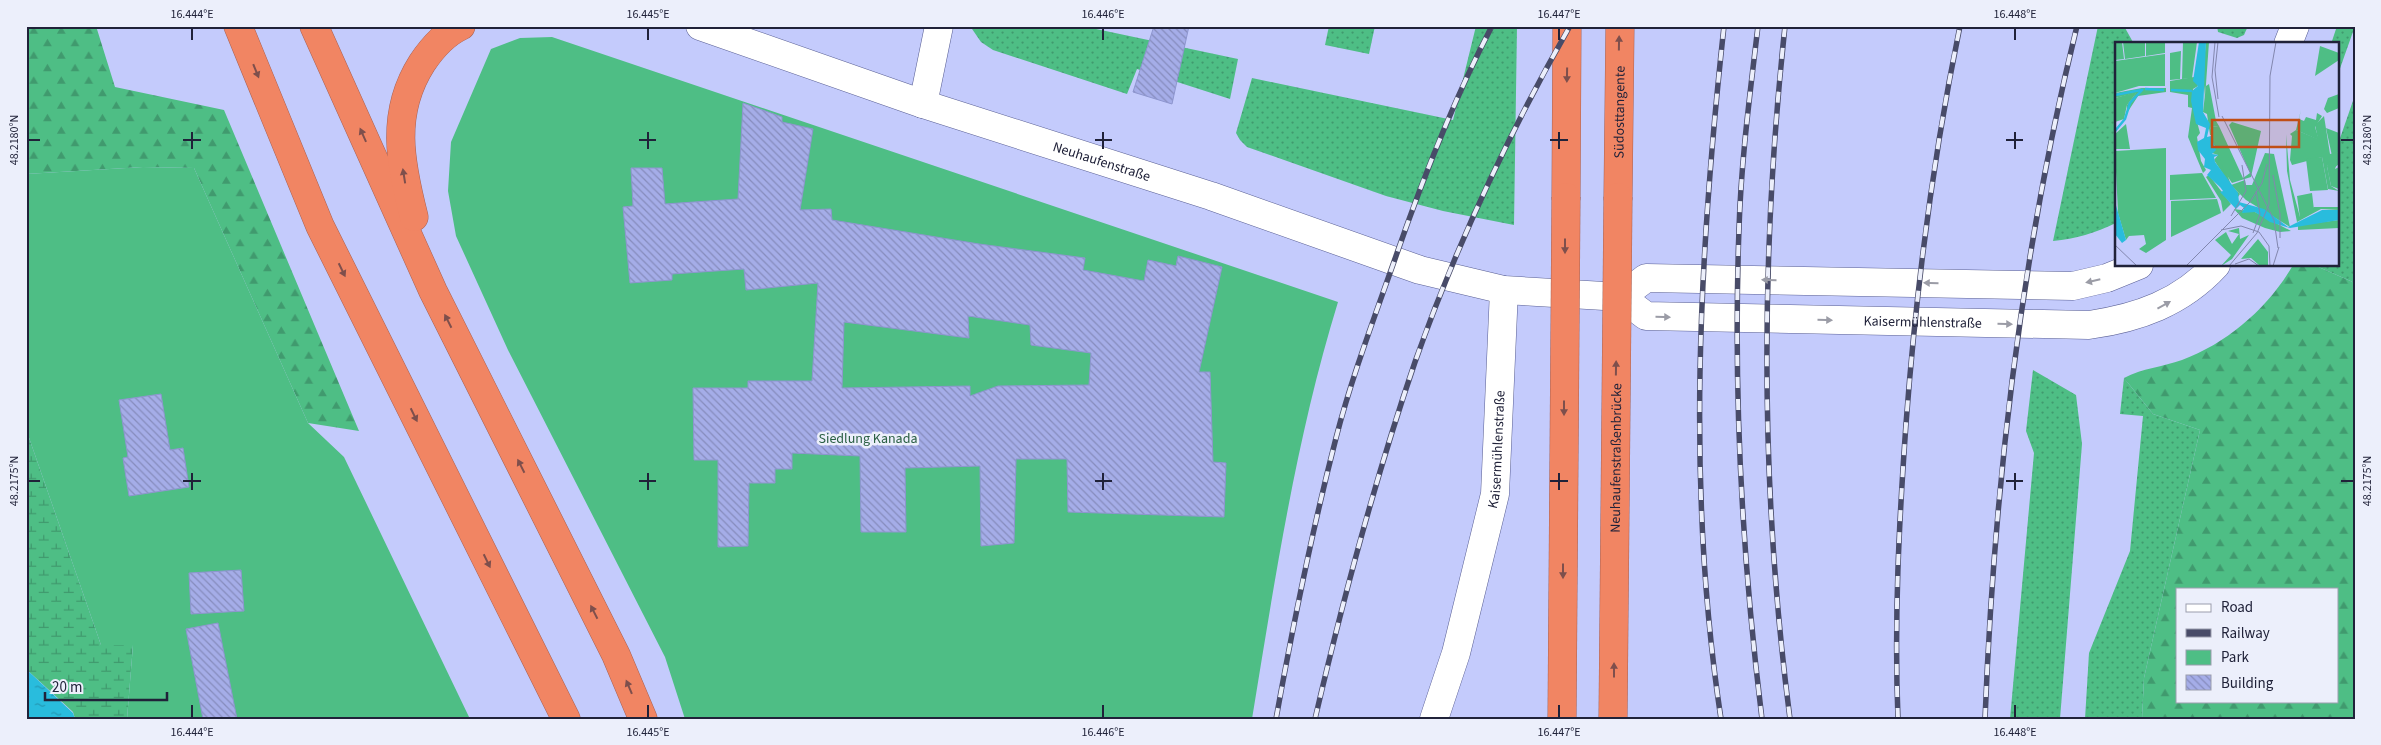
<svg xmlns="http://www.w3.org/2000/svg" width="2381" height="745" viewBox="0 0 2381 745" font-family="'Source Sans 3',sans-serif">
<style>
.grass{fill:url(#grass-dots)}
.forest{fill:url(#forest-firs);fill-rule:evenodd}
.wetland{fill:url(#wetland-marsh)}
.green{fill:#4ebe85}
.water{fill:url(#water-ripples)}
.building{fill:url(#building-back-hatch);stroke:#8e96cf;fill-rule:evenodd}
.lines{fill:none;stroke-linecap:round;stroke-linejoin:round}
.street-casing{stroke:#595f94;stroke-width:29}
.secondary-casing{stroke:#595f94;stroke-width:29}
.highway-casing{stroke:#a86254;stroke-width:29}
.street{stroke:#fff;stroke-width:28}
.secondary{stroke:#fff;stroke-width:28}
.highway{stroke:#f18563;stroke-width:28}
.rail-casing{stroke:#484b68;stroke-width:5.5}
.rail{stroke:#eceffb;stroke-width:4;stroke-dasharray:11;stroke-linecap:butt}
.highway-bridge-casing{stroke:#a86254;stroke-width:29;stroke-linecap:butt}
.highway-bridge{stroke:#f18563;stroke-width:28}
.oneway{fill:#7e4f4c}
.oneway2{fill:#9b9ca6}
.ticks{fill:none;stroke:#202239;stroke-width:2}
.labels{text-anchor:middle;stroke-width:5;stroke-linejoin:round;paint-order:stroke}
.street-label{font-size:14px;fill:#202239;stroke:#eceffb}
.park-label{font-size:14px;fill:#2a5f43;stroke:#eceffb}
.inset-river{fill:none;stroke:#29bcdd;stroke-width:2.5}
.inset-road{fill:none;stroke:#8287ae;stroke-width:1}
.view{fill:#c04e15;fill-opacity:0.15;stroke:#c04e15;stroke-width:2.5}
.inset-edge{fill:none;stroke:#202239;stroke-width:2.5}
.neatline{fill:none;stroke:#202239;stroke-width:2}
.ticks-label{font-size:12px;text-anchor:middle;fill:#202239}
</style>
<defs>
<pattern id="grass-dots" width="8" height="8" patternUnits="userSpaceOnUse" patternTransform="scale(1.25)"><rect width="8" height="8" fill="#4ebe85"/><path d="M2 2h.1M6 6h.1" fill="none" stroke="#409a6e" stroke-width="1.8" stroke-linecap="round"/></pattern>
<pattern id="forest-firs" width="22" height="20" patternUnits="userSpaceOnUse" patternTransform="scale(1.25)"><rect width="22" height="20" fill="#4ebe85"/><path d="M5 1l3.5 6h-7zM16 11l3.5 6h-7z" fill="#409a6e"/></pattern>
<pattern id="wetland-marsh" width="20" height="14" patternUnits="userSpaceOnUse" patternTransform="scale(1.25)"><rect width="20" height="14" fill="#4ebe85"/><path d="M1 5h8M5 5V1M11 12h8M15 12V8" fill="none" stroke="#409a6e"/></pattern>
<pattern id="water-ripples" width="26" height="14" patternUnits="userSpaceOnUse" patternTransform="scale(1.25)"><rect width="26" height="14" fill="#29bcdd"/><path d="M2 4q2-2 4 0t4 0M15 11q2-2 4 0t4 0" fill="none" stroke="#2398b4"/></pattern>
<pattern id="building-back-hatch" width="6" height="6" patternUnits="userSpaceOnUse" patternTransform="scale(1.25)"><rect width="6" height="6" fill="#a5ade8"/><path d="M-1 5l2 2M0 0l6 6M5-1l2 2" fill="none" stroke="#868cbd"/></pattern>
</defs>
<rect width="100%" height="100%" fill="#c4cbfc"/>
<g class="grass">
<polygon points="970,26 1082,26 1238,59 1230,99 1137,69 1127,94 993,50 981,42"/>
<polygon points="1329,26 1375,26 1369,54 1325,45"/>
<polygon points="1476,26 1517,26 1514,225 1443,211 1386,196 1247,147 1240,140 1236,133 1252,78 1453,120"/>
<path d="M2098,26H2124L2134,44H2116V223C2095,233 2076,239 2053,241Z"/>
<polygon points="2217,26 2248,26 2244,35 2237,38 2218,32"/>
<polygon points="2337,26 2355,26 2337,77 2337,44 2331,44"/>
<polygon points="2355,95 2355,283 2314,265 2337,265 2337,147"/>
<polygon points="2033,370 2076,395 2082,444 2060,719 2010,719 2034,453 2026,431"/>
<polygon points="2124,378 2153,414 2200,430 2144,678 2142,719 2085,719 2089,653 2130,551 2143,416 2120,414"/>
</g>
<g class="forest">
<polygon points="26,26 96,26 115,87 224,110 359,431 308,423 194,168 143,167 26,174"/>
<path d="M2293,265H2314L2355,283V719H2142L2144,678L2200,430L2153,414L2124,378C2142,368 2163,367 2182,360C2228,343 2269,307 2293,265ZM2177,589H2337V701H2177Z"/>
</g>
<polygon class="wetland" points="26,429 101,645 133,645 127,719 75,719 73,712 26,669"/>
<g class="green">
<path d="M552,37L1338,302C1296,438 1275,579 1252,719H685L665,657L508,350L456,236L448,191L451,142L491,49L520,38Z"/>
<polygon points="143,167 194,168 308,423 344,457 470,719 127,719 133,645 101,645 26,429 26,174"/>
</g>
<polygon class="water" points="26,669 73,713 75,719 26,719"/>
<g class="building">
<polygon points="1154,26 1189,26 1172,104 1133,92"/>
<path d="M743,103L782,117V122L813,129L800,210L831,209L832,220L979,244L1085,258L1083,270L1144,281L1148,260L1176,266L1178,256L1222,267L1199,372H1210L1213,462L1226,463L1224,517L1068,512L1067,459H1016L1014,543L981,546L980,466L905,468L906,532H861L860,456L792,453V469H775V483H749L748,546L718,547V460H694L693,388H748V381H812L818,283L746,290L744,269L672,274V280L630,283L623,207L633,206L631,168H662L665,204L738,199ZM968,316L1030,325L1031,345L1091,353L1089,385L998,386L970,396V386L842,388L844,322L969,338Z"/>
<polygon points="161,394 170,450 183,448 189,487 129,496 123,458 128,457 119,400"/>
<polygon points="241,570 244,611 191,614 189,573"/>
<polygon points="218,623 237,719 203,719 186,629"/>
</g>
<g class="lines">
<g class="street-casing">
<g id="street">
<polyline points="923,104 939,26"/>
<path id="s1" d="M1434,719L1456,653L1495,494L1504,290"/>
</g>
</g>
<g class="secondary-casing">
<g id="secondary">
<path id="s2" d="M700,26L923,104L1211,196L1420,270L1504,290L1621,297L1646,316L2089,325C2138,318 2181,303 2216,265"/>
<polyline points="2288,44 2295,26"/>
<polyline points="1621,297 1646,278 2073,286 2107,278 2139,265"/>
</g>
</g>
<g class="highway-casing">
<g id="highway">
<polyline points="238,26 320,226 566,719"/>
<polyline points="314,26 433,291 616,655 643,719"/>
<polyline points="1566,197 1567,26"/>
<path id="s3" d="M1618,197L1620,26"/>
<path d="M414,217C400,162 390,113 422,63C432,48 444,34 461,26"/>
</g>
</g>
<use href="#street" class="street"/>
<use href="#secondary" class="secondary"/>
<use href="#highway" class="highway"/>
<g class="rail-casing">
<g id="rail">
<path d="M1758,26C1750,94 1741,161 1739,229C1733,393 1742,557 1762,719"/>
<path d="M1785,26C1760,258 1760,488 1790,719"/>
<path d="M1276,719C1293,625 1312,531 1336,438C1352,376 1375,316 1396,256C1423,178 1454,99 1492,26"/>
<path d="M1315,719C1343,599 1375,479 1415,362C1456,246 1509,133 1570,26"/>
<path d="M1721,719C1686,489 1699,256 1724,26"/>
<path d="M1898,719C1894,620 1899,522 1906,424C1916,290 1933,157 1960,26"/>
<path d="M1985,719C1994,486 2021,253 2077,26"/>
</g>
</g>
<use href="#rail" class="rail"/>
<g class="highway-bridge-casing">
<g id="highway-bridge">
<polyline points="1562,719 1566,197"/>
<path id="s4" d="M1613,719L1618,197"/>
</g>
</g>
<use href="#highway-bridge" class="highway-bridge"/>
</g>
<defs><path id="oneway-solid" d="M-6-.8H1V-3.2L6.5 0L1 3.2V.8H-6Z" transform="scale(1.25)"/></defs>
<g class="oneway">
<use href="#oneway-solid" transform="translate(1619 43) rotate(-89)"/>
<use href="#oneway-solid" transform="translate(256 71) rotate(68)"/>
<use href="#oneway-solid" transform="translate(1567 75) rotate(91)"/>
<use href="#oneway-solid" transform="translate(363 135) rotate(-114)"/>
<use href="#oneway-solid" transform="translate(404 176) rotate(-99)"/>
<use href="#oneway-solid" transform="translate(1565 246) rotate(90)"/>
<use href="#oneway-solid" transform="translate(342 270) rotate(64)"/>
<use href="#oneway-solid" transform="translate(448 321) rotate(-117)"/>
<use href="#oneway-solid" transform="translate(1616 368) rotate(-89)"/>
<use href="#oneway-solid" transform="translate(1564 408) rotate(90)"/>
<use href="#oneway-solid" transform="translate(414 415) rotate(64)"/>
<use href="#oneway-solid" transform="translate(521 466) rotate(-117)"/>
<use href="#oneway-solid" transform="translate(487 561) rotate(64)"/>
<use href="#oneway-solid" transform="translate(1563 571) rotate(90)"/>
<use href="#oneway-solid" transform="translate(594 612) rotate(-117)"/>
<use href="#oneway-solid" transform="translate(1614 670) rotate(-90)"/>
<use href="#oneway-solid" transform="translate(629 687) rotate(-113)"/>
</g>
<g class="oneway2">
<use href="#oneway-solid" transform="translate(1769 280) rotate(-179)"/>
<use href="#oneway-solid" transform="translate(2093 281) rotate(167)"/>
<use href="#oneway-solid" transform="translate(1931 283) rotate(-179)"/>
<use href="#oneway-solid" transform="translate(2164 305) rotate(-29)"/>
<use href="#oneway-solid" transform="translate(1663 317) rotate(1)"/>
<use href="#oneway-solid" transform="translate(1825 320) rotate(1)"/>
<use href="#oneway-solid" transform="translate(2005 324) rotate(1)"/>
</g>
<path class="ticks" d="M192,28V40M648,28V40M1103,28V40M1559,28V40M2015,28V40M192,132V149M648,132V149M1103,132V149M1559,132V149M2015,132V149M28,140H40M183,140H201M639,140H656M1095,140H1112M1550,140H1568M2006,140H2023M2341,140H2354M192,473V490M648,473V490M1103,473V490M1559,473V490M2015,473V490M28,481H40M183,481H201M639,481H656M1095,481H1112M1550,481H1568M2006,481H2023M2341,481H2354M192,705V718M648,705V718M1103,705V718M1559,705V718M2015,705V718"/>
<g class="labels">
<g class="street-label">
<text dy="5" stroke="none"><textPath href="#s3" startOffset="85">Südosttangente</textPath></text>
<text dy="5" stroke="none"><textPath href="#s2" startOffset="424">Neuhaufenstraße</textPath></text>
<text dy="5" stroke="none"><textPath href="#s2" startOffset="1272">Kaisermühlenstraße</textPath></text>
<text dy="5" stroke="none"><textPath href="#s1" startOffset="278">Kaisermühlenstraße</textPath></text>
<text dy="5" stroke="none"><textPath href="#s4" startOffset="261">Neuhaufenstraßenbrücke</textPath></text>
</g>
<g class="park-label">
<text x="868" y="443">Siedlung Kanada</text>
</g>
</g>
<g transform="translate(2115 42)">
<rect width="224" height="224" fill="#c4cbfc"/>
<path d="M205,4L224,11V18L200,34ZM224,52V66L212,71L209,67L213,56ZM186,68L184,77L189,79L191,75L201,78L202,71L207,74L200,85L204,98L181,88ZM211,86L224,91V110L217,114ZM171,92L175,138L185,175L199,165H224V168L206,167L182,180L172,129ZM224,115L220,127L224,125V147L216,144L212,124ZM224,178V186L183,188V183Z" fill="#4ebe85"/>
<path d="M79,35L83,44L78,47L77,61L85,91L82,95L86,119L91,128L88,131L73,95L77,66L73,65V53L55,50V39ZM94,42L101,79L110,94L104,84L95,85L98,93H95L92,72L88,70L91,44ZM27,46H51V50L23,54L12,71V63L21,51L0,56V51ZM209,74L215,112L224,110V115L212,124L216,144L224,149L213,147L207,115L177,123L175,118L177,94L175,92L181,88L203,97L200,83ZM150,111L159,112L175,185L131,158L116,143L130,138L131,143H137ZM197,151L199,168L185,176L182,154ZM119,167L140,170L176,189L165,190L150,186L127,176ZM124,186L125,197L134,193L117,217L106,224L116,213L100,198L111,190L117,202L124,192L113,189ZM143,197L153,210V224H145L136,216L126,217Z" fill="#4ebe85"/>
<path d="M91,0H94L90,56L88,30ZM98,93L116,143L125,152L123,155L99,118L103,113L97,111L100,104L94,99Z" fill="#4ebe85"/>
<path d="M0,0H7L9,17L0,18ZM8,0H30V14L10,17ZM31,0H50V11L31,14ZM68,0H82L77,36L67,37ZM66,9L65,37L55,38V11ZM50,12V44H24L0,51V19ZM22,50L12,63L9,77L0,80V56ZM117,80L146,89L136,135L117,141L109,129L95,85L104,84L128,136L135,131L114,83ZM11,82L15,107H0V92ZM51,106V198L31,211L24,207L31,202L29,193L14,194L11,198L3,171L0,109ZM207,115L213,148L195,149L191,117ZM224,115V122L219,126L221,132L214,134L212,121ZM87,131L101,156L55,158V133ZM94,133L116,162L108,170L106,159L91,135ZM102,157L106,171L56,195V159Z" fill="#4ebe85"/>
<path d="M84,0H91L88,70L95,82L92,95L96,94L101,108L97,112L104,113L99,115L100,120L123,151L124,160L149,167L173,185L207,168H224V178L175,186L155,180L140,170L127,171L129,166L125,163L121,167L105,150L108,149L105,145L92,133L96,128L89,125L90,117L83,108L82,100L89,96L91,86L81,82L76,59L77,49L83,44L78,39ZM0,160L11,198L7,201L0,192Z" fill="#29bcdd"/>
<path class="inset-river" d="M30,47L49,48M56,48L77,49M0,53L26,48M0,89L10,77L15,61L28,47"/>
<path class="inset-road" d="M100,0L97,35L104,75M103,57L100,28L103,0M107,74L159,178L163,206M158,133L165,172V196M116,174L131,149L127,123M106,188L126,184L144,190L154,204L155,224M138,191L145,172L141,149M0,203L22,224M120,222L134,217L144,224M71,224L135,160L147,141L152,122M114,224L142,191L154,162L155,34L161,0M158,224L164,205"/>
<path class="view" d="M97,78H184V105H97Z"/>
<rect width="224" height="224" class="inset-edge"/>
</g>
<rect width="2381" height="745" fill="none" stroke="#eceffb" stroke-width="55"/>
<rect x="2176" y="588" width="162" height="115" fill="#eceffb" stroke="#9a9dad"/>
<rect x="2186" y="604" width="25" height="8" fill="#ffffff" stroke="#9a9dad"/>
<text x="2221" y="612" font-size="15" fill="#202239">Road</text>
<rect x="2186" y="629" width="25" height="8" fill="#484b68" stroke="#9a9dad"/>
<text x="2221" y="638" font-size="15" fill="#202239">Railway</text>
<rect x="2186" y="650" width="25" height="15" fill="#4ebe85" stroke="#9a9dad"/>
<text x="2221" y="662" font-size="15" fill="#202239">Park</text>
<rect x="2186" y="675" width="25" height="15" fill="url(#building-back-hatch)" stroke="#9a9dad"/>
<text x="2221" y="688" font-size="15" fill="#202239">Building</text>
<path d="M45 692v8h122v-8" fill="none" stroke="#202239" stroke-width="2.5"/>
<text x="52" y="692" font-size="15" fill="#202239" stroke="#eceffb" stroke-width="4" paint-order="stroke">20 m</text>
<rect x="28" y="28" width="2326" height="690" class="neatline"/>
<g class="ticks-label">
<text x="192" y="18">16.444°E</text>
<text x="648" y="18">16.445°E</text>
<text x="1103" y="18">16.446°E</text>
<text x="1559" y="18">16.447°E</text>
<text x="2015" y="18">16.448°E</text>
<text transform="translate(14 140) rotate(-90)" y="4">48.2180°N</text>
<text transform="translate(2367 140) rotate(-90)" y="4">48.2180°N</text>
<text transform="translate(14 481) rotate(-90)" y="4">48.2175°N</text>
<text transform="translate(2367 481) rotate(-90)" y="4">48.2175°N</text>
<text x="192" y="736">16.444°E</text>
<text x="648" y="736">16.445°E</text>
<text x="1103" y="736">16.446°E</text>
<text x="1559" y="736">16.447°E</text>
<text x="2015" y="736">16.448°E</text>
</g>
</svg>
